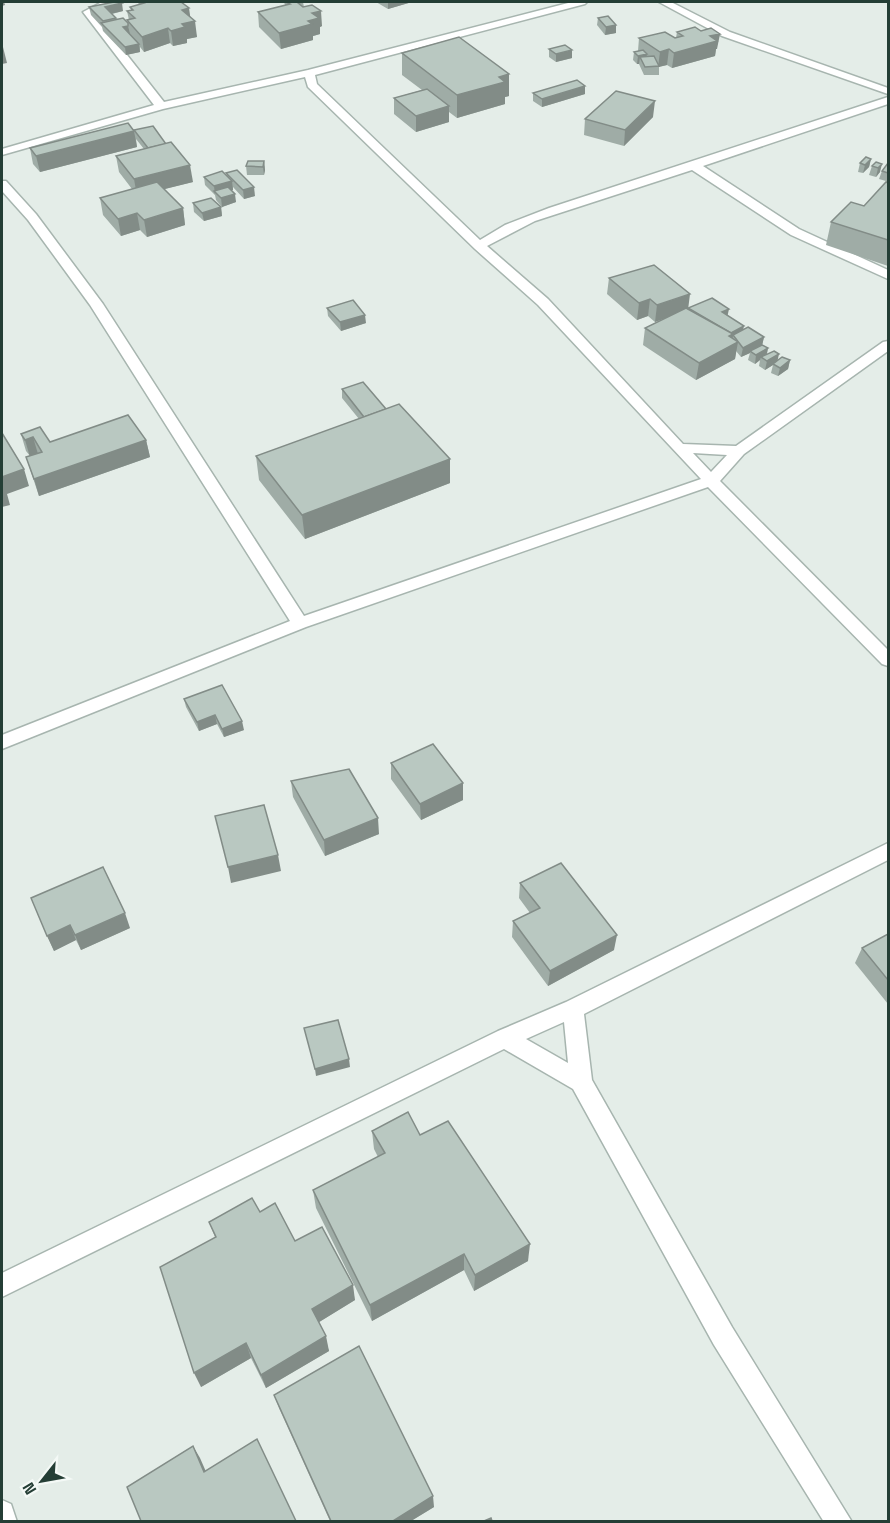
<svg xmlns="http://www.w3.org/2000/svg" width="890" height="1523" viewBox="0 0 890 1523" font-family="'Space Grotesk',sans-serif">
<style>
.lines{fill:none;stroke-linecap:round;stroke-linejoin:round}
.minor-casing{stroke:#a7b5af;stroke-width:3}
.minor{fill:#fff;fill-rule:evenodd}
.wall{fill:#9faca6}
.shaded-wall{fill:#828c87}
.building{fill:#b9c8c1;stroke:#828c87;stroke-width:1.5}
</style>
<rect width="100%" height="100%" fill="#e4ede8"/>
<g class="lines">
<g class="minor-casing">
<g id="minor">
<path d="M102,2H114L94,13L164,102L308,70L572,2H587L585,4L315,75L317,84L480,240L505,225L549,208L888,97V104L703,166L799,229L888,270V279L791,235L692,170L535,221L487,246L548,299L683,444L736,446L883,342L888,341V351L744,454L720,481L888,650V666L882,664L708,487L306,627L2,749V735L290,621L90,305L28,220L2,191V181H6L36,214L103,304L304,616L701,479L538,305L475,249L308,87L305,77L163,109L2,155V149L154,105L83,12ZM693,453L727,455L711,472Z"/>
<polygon points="659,2 671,2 730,32 888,88 888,94 722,36"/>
<path d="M888,843V860L584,1014L592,1080L732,1327L852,1522H824L714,1345L573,1089L504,1049L2,1297V1273L498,1031L566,1002ZM564,1022L568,1063L526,1039Z"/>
<polygon points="2,1500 11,1504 17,1522 2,1522"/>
</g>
</g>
<use href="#minor" class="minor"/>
</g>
<g class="wall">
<polygon points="138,2 181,2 190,17 197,37 187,39 187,43 173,46 170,43 144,52 140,47 140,52 126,55 103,31 102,27 91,15 89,7 123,11 112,14 116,20 128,23 127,20 129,20 127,11 131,10 130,7 139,5"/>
<polygon points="284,2 303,2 304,7 322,26 320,27 320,34 313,36 313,40 281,49 259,27 258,12 285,5"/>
<polygon points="376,2 412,2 388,9"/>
<polygon points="598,18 616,33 605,35 597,25"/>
<polygon points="677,32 717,49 716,49 715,56 672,68 667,65 659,67 659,75 644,75 639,64 637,64 633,60 634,52 638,51 639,38 676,38"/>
<polygon points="549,49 572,58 556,62 549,57"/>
<polygon points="402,53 509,74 509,96 505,97 505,104 457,118 449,112 449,122 416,132 394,114 394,98 422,90 402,75"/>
<polygon points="533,93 585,94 542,107 533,101"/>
<polygon points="653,117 624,146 584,135 585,119"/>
<polygon points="134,131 193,182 164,189 183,208 185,225 147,237 140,230 121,236 103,215 100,198 132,189 119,172 116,156 144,149 136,139 137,147 40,172 33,164 30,148"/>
<polygon points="871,159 869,167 863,173 858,172 860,163"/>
<polygon points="264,161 265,170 264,175 247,175 246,166"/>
<polygon points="876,162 880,172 876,177 869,175 872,166"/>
<polygon points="888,163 888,266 826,245 831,222 864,206 886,183 886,181 879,179 882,171"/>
<polygon points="226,173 255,196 244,199 233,187 233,190 231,190 236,202 222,207 216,200 215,195 205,185 204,177 227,176"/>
<polygon points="193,203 221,207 222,216 204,221 194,212"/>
<polygon points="609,278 688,308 728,316 743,330 764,337 762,345 768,348 767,354 778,360 790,360 788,369 778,376 771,373 773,365 765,370 759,366 760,360 755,364 748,360 750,353 741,357 736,351 735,359 696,380 643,345 645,328 665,318 655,322 648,316 637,320 607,294"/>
<polygon points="327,308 366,323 341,331 328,316"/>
<polygon points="342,389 386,409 450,459 450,483 305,539 259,480 256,456 359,419 342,398"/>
<polygon points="21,434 50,442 146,440 150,457 39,496 26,457 30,456 26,451"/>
<polygon points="184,699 244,730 224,737 217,724 199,731 186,707"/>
<polygon points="391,763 463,783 463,800 421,820 391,779"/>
<polygon points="291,781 379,834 325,856 293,797"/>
<polygon points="520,883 614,950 548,986 512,937 513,921 530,913 519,898"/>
<polygon points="31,898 130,928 81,950 76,940 54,951"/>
<polygon points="888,934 888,1004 855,963 862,948"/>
<polygon points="372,1131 420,1135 528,1261 474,1291 464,1270 372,1321 316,1208 313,1190 378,1157 374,1149"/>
<polygon points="260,1212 295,1241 355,1300 319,1322 329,1351 266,1388 251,1358 201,1387 215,1237 209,1222"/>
<polygon points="274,1395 434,1507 411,1521 330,1521 279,1408"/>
</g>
<g class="shaded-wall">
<polygon points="2,2 4,2 5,5 2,6"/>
<polygon points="388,2 412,2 388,9"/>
<polygon points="122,3 123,11 106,15 105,7"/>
<polygon points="189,8 191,22 195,21 197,37 187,39 187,43 173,46 171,31 182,10"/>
<polygon points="321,11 322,26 320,27 320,34 313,36 313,40 281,49 279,33 308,21 312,13"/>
<polygon points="616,25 616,33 605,35 606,27"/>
<polygon points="128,26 130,34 123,27"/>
<polygon points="168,28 170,43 144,52 142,37"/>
<polygon points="720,34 717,49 716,49 715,56 672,68 674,53 710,36"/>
<polygon points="139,44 140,52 126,55 125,47"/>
<polygon points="3,47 7,63 2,64 2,48"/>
<polygon points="669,49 667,65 658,67 660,52"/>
<polygon points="572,50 572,58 556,62 556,54"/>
<polygon points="647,54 646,62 640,57 639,64 637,64 638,56"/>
<polygon points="509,74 509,96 505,97 505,104 457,118 457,95 499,77"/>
<polygon points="585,86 585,94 542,107 542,99"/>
<polygon points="655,101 653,117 624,146 625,130"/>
<polygon points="449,106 449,122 416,132 416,116"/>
<polygon points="134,131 137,147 40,172 36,156"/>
<polygon points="871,159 869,167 863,173 865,165"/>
<polygon points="264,161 265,170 264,175 263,167"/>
<polygon points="882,164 880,172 876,177 878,168"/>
<polygon points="190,165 193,182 137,196 134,179"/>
<polygon points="232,181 233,190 217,194 214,191 215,195 214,186"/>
<polygon points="254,187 255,196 244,199 243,190"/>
<polygon points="235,194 236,202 222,207 221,198"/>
<polygon points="221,207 222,216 204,221 202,213"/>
<polygon points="183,208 185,225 147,237 144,220"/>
<polygon points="137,213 140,230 121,236 118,219"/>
<polygon points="690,294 688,310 655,322 657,305"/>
<polygon points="650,299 648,316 637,320 639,303"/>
<polygon points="729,309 727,318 722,312"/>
<polygon points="365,315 366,323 341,331 340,322"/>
<polygon points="744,326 742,335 733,336 731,346 738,342 735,359 696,380 699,363 725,335"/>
<polygon points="764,337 762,346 750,351 750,353 741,357 743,348"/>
<polygon points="768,348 766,357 761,357 760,360 755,364 756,355"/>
<polygon points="779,354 777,363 773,364 773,365 765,370 767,361"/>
<polygon points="790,360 788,369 778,376 780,368"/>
<polygon points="33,437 38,454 30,457 25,440"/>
<polygon points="146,440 150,457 39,496 34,479"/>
<polygon points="450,459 450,483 305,539 302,515"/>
<polygon points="24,469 29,486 7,494 10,505 2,507 2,477"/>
<polygon points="215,715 217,724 199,731 197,722"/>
<polygon points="242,721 244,730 224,737 222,729"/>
<polygon points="463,783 463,800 421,820 420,804"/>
<polygon points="378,818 379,834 325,856 324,840"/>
<polygon points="278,855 281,871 231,883 228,867"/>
<polygon points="125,913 130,928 81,950 75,935"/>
<polygon points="70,925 76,940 54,951 47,936"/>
<polygon points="617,935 614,950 548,986 550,971"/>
<polygon points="349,1059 350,1067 316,1076 315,1069"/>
<polygon points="530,1244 528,1261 474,1291 475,1275"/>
<polygon points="464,1254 464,1270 372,1321 370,1305"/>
<polygon points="353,1285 355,1300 316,1324 312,1309"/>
<polygon points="326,1336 329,1351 266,1388 261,1375"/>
<polygon points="246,1343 251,1358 201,1387 194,1373"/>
<polygon points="193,1446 200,1458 211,1483 204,1472"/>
<polygon points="433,1496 434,1507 411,1521 393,1521"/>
</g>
<g class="building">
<polygon points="114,2 120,2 122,3 105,7 116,18 103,21 89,7"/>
<polygon points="142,2 181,2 189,8 182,10 195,21 182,24 185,27 171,31 168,28 142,37 127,20 135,18 127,11 133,10 130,7 144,3"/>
<polygon points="286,2 303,2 298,3 303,7 312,5 321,11 312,13 319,18 308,21 312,24 279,33 258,12 290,4"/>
<polygon points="608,16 616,25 606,27 598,18"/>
<polygon points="123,18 128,23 128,26 123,27 139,44 125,47 101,23"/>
<polygon points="695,27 701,31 711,28 720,34 710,36 717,41 674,53 669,49 660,52 639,38 665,32 675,38 683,36 677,32"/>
<polygon points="459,37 509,74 499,77 505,82 457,95 402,53"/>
<polygon points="565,45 572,50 556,54 549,49"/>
<polygon points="643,50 647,54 638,56 634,52"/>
<polygon points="654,56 659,66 645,67 640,57"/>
<polygon points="577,80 585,86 542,99 533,93"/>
<polygon points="427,89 449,106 416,116 394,98"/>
<polygon points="616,91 655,101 625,130 585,119"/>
<polygon points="128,123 134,131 36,156 30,148"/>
<polygon points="153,126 166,144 148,148 134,130"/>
<polygon points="171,142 190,165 134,179 116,156"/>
<polygon points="866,157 871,159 865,165 860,163"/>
<polygon points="248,161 264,161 263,167 246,166"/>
<polygon points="876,162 882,164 878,168 872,166"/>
<polygon points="888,163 888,173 882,171"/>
<polygon points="237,170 254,187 243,190 226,173"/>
<polygon points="222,171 232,181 214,186 204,177"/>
<polygon points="157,182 183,208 144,220 137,213 118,219 100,198"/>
<polygon points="886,182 888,183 888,240 831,222 851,202 864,206"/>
<polygon points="228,187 235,194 221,198 214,191"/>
<polygon points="211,198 221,207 202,213 193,203"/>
<polygon points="654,265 690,294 657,305 650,299 639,303 609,278"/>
<polygon points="712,298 729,309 722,312 744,326 731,333 688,308"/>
<polygon points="353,300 365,315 340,322 327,308"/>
<polygon points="686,308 733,334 729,336 738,342 699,363 645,328"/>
<polygon points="748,327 764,337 743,348 733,335"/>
<polygon points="762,345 768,348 756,355 750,351"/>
<polygon points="774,351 779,354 767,361 761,357"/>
<polygon points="782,357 790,360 780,368 773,364"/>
<polygon points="363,382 386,409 364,417 342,389"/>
<polygon points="399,404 450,459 302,515 256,456"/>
<polygon points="128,415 146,440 34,479 26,457 42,452 33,437 25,440 21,434 40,427 50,442"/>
<polygon points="2,433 24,469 2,477"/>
<polygon points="222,685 242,721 222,729 215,715 197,722 184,699"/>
<polygon points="433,744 463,783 420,804 391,763"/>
<polygon points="349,769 378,818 324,840 291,781"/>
<polygon points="264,805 278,855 228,867 215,816"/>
<polygon points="561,863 617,935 550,971 513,921 540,908 520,883"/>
<polygon points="103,867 125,913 75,935 70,925 47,936 31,898"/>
<polygon points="888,934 888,980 862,948"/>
<polygon points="338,1020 349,1059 315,1069 304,1028"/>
<polygon points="408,1112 420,1135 448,1121 530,1244 475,1275 464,1254 370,1305 313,1190 385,1153 372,1131"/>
<polygon points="252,1198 260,1212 275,1203 295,1241 322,1227 353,1285 312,1309 326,1336 261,1375 246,1343 194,1373 160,1267 216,1237 209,1222"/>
<polygon points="359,1346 433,1496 393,1521 331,1521 274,1395"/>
<polygon points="257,1439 296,1521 141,1521 127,1487 193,1446 204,1472"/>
<polygon points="491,1518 492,1521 484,1521"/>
</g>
<rect width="890" height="1523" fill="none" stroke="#243e35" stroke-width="6"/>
<g transform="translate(42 1481) rotate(239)" stroke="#f4f9f6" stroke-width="4.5" paint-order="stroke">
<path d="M0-4.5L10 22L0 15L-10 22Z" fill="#243e35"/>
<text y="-9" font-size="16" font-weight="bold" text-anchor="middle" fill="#243e35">N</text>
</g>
</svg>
